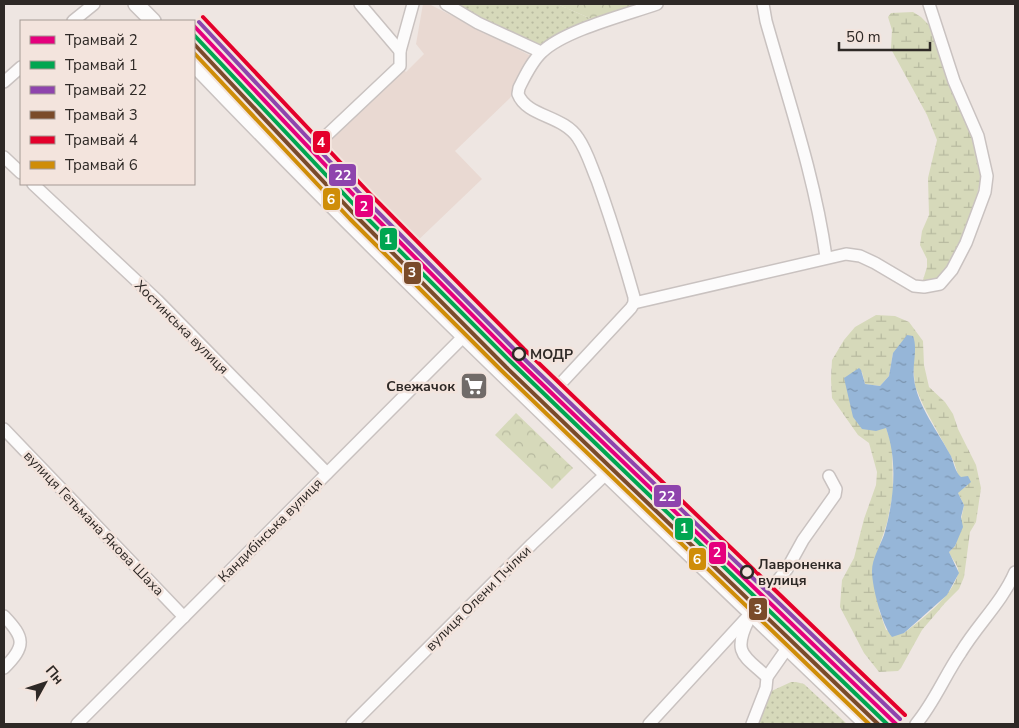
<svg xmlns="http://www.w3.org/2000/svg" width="1019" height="728" viewBox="0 0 1019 728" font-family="'Nunito Sans',sans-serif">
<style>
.built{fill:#e9d9d2}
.grass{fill:url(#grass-dots)}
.forest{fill:url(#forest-crowns)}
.wetland{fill:url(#wetland-marsh);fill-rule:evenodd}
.water{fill:url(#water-ripples)}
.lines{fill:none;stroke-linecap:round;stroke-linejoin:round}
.street-casing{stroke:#c9c2c0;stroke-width:14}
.secondary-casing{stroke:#c9c2c0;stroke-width:18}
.street{stroke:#fcfbfb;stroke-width:11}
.secondary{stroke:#fcfbfb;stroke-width:15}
.tram-1-casing{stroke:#f3e4dd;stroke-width:8}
.tram-2-casing{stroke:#f3e4dd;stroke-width:8}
.tram-3-casing{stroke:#f3e4dd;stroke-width:8}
.tram-4-casing{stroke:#f3e4dd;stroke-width:8}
.tram-5-casing{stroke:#f3e4dd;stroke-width:8}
.tram-6-casing{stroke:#f3e4dd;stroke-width:8}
.tram-1{stroke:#e5007d;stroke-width:4}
.tram-2{stroke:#00a651;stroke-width:4}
.tram-3{stroke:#8e44ad;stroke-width:4}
.tram-4{stroke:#7a4b2a;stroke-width:4}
.tram-5{stroke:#e4002b;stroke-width:4}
.tram-6{stroke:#cf8d08;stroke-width:4}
.stop-dot{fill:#f3e4dd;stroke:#2e2926;stroke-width:2.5}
.labels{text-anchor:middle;stroke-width:5;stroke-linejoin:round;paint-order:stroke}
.street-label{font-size:14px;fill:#2e2926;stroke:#f3e4dd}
.stop-label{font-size:14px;font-weight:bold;fill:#2e2926;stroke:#f3e4dd;text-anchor:start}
.poi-label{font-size:14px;font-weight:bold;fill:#2e2926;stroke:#f3e4dd;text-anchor:end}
.line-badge{stroke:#f3e4dd;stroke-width:2}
.badge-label{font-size:14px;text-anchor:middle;font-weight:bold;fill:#fff}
</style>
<defs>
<pattern id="grass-dots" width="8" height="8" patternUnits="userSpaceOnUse" patternTransform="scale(1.25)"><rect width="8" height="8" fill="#d6d9ba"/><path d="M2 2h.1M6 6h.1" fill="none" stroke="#b8baa0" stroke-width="1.8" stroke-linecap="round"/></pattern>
<pattern id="forest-crowns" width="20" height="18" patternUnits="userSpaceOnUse" patternTransform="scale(1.25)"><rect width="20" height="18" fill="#d6d9ba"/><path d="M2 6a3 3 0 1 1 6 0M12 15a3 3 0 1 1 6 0" fill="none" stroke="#b8baa0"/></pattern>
<pattern id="wetland-marsh" width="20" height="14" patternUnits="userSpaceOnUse" patternTransform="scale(1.25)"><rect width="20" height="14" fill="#d6d9ba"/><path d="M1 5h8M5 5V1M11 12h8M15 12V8" fill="none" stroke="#b8baa0"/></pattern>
<pattern id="water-ripples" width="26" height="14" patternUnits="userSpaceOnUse" patternTransform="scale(1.25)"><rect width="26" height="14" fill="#96b6d8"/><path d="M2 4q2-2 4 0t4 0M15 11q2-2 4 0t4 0" fill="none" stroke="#7b94af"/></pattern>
</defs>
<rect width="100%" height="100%" fill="#eee6e2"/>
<polygon class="built" points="423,4 429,4 533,57 510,98 455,151 482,179 411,247 313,146 400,66 406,72 424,54 416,44"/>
<g class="grass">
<polygon points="446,4 557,4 601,23 541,52"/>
<polygon points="791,682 796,682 804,684 847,724 752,724 763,695"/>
</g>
<g class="forest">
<polygon points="557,4 657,4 601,23"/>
<polygon points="516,413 573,468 552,489 495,435"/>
</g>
<g class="wetland">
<polygon points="913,12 921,17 930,26 970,128 982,173 976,199 953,262 935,282 926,283 923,280 927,267 927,259 920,245 922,231 929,215 928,178 937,140 927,115 891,49 892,30 888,17 891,13"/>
<path d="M876,315L895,316L909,322L923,341L924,365L929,387L945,402L953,414L958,429L976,465L981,488L976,522L970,532L964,577L959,589L945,603L922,630L901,668L898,671L879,672L864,653L840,607L842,580L854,558L864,519L876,485L877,472L869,443L858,435L832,398L831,379L832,360L844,340L855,327ZM893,353L913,365L915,386L924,407L954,462L958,475L966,487L959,490L958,493L964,505L957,540L955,546L949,552C951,559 960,566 958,573C954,595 921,620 904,633L886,630L879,610L878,550L887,523L893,493L892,445L886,428L845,378L862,372L865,384L880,386L889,376Z"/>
</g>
<path class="water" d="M907,335L913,336C918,349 912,365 914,379C917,405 939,433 951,456C954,463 955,472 961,477L968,476L971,482L958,493L964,505L961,517L963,527L955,546L949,552L959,573L947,595L904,633L892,637C882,625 872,587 872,571C872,559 880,546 884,535C894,501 898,461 886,428L876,431L862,429L853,417L844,378L859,368L861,370L865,384L880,386L889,376L893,353Z"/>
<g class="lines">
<g class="street-casing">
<g id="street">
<polyline points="360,4 400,51"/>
<polyline points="446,4 478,23 541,52"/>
<path d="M763,4L766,21C788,99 815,177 826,257"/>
<polyline points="73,21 94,4"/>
<polyline points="4,82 21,67"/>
<polyline points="4,157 21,173"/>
<polyline points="293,167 400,66 400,51 413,4"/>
<polyline points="33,184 157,300 327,473"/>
<polyline points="634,303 846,254 860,256 875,263 914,286 924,287 940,284 952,270 966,243 985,192 987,176 978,136 954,81 929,4"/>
<path d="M538,408L631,308L634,303V297C623,258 611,219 597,180C591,166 587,151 578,138C563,115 527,117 518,94L519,88C525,76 532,61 542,52C565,30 626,15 657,4"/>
<polyline points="4,429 184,617"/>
<path d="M4,616C25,638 26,646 4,668"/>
<path d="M748,621C732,654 745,656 767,677L766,688L752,724"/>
<polyline points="767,677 788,647"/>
<polyline points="77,724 464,336"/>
<polyline points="352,724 532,544 606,474"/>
<polyline points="649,724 752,612 787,569 803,540 835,495 836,489 829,476"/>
<path d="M916,724C934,703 945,675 961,652C978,624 1002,602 1015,572"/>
</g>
</g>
<g class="secondary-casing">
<g id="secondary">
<polyline points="136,4 153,21"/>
<path d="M194,64C411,291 641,506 867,724"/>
</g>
</g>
<use href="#street" class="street"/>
<use href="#secondary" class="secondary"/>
<g class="tram-1-casing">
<polyline id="tram-1" points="194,26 364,206 515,358 896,724"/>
</g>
<g class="tram-2-casing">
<polyline id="tram-2" points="194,35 359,210 511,362 887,724"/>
</g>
<g class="tram-3-casing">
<polyline id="tram-3" points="199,22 368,202 519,354 900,719"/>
</g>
<g class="tram-4-casing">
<polyline id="tram-4" points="194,44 355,215 506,367 878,724"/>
</g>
<g class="tram-5-casing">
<polyline id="tram-5" points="203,17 373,197 524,349 905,715"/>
</g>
<g class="tram-6-casing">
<polyline id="tram-6" points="194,53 350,219 502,371 869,724"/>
</g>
<use href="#tram-1" class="tram-1"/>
<use href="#tram-2" class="tram-2"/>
<use href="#tram-3" class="tram-3"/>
<use href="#tram-4" class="tram-4"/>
<use href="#tram-5" class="tram-5"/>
<use href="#tram-6" class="tram-6"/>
</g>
<defs>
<g id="supermarket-square" transform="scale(1.4375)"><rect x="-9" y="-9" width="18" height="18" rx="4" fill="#716b68" stroke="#f3e4dd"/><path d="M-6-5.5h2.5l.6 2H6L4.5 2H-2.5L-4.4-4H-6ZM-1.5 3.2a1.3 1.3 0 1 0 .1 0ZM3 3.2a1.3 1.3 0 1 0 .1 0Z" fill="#fff"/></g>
</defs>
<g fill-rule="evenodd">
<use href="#supermarket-square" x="474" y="386"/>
</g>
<g class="stop-dot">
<circle cx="519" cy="354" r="6"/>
<circle cx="747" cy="572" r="6"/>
</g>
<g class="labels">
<g class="street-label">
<text transform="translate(182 327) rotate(45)" y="5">Хостинська вулиця</text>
<text transform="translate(94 523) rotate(46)" y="5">вулиця Гетьмана Якова Шаха</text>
<text transform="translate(270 530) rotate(-45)" y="5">Кандибінська вулиця</text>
<text transform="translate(478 598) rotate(-45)" y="5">вулиця Олени Пчілки</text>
</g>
<g class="stop-label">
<text x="530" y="359">МОДР</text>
<text x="758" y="569">Лавроненка<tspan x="758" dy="16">вулиця</tspan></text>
</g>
<g class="poi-label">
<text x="455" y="391">Свежачок</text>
</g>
</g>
<g class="line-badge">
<rect x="312" y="130" width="19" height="24" rx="5" fill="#e4002b"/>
<rect x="328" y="163" width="29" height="24" rx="5" fill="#8e44ad"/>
<rect x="322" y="187" width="19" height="24" rx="5" fill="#cf8d08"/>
<rect x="354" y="194" width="20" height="24" rx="5" fill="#e5007d"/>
<rect x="379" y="227" width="19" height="24" rx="5" fill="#00a651"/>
<rect x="403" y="261" width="19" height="24" rx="5" fill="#7a4b2a"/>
<rect x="653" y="484" width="29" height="24" rx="5" fill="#8e44ad"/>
<rect x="674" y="517" width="20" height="24" rx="5" fill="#00a651"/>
<rect x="708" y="541" width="19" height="24" rx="5" fill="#e5007d"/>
<rect x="688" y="547" width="19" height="24" rx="5" fill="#cf8d08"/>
<rect x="748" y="597" width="20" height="24" rx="5" fill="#7a4b2a"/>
</g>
<g class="badge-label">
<text x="321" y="147">4</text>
<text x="343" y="180">22</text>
<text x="331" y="204">6</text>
<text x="364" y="211">2</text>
<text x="388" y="244">1</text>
<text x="412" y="277">3</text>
<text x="667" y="501">22</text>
<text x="684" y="533">1</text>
<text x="717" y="557">2</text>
<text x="697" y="564">6</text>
<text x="758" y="614">3</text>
</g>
<rect width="1019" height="728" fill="none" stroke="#2e2926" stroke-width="10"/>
<rect x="20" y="20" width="175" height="165" fill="#f3e4dd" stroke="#a49994"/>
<rect x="30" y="36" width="25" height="8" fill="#e5007d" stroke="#a49994"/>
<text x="65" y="45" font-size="15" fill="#2e2926">Трамвай 2</text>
<rect x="30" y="61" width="25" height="8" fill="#00a651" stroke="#a49994"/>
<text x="65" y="70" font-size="15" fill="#2e2926">Трамвай 1</text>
<rect x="30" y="86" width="25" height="8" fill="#8e44ad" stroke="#a49994"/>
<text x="65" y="95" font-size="15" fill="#2e2926">Трамвай 22</text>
<rect x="30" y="111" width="25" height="8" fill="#7a4b2a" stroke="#a49994"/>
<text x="65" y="120" font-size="15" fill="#2e2926">Трамвай 3</text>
<rect x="30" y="136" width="25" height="8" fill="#e4002b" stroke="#a49994"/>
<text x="65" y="145" font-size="15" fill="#2e2926">Трамвай 4</text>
<rect x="30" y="161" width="25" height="8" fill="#cf8d08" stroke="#a49994"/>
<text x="65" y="170" font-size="15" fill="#2e2926">Трамвай 6</text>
<g transform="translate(45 683) rotate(50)" stroke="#f3e4dd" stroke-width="4" paint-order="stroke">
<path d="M0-4L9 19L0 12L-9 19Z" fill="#2e2926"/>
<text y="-8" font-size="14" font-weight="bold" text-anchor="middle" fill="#2e2926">Пн</text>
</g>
<path d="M839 42v8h91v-8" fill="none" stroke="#2e2926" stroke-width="2.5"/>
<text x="846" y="42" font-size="15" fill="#2e2926" stroke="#f3e4dd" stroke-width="4" paint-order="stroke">50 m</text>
</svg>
